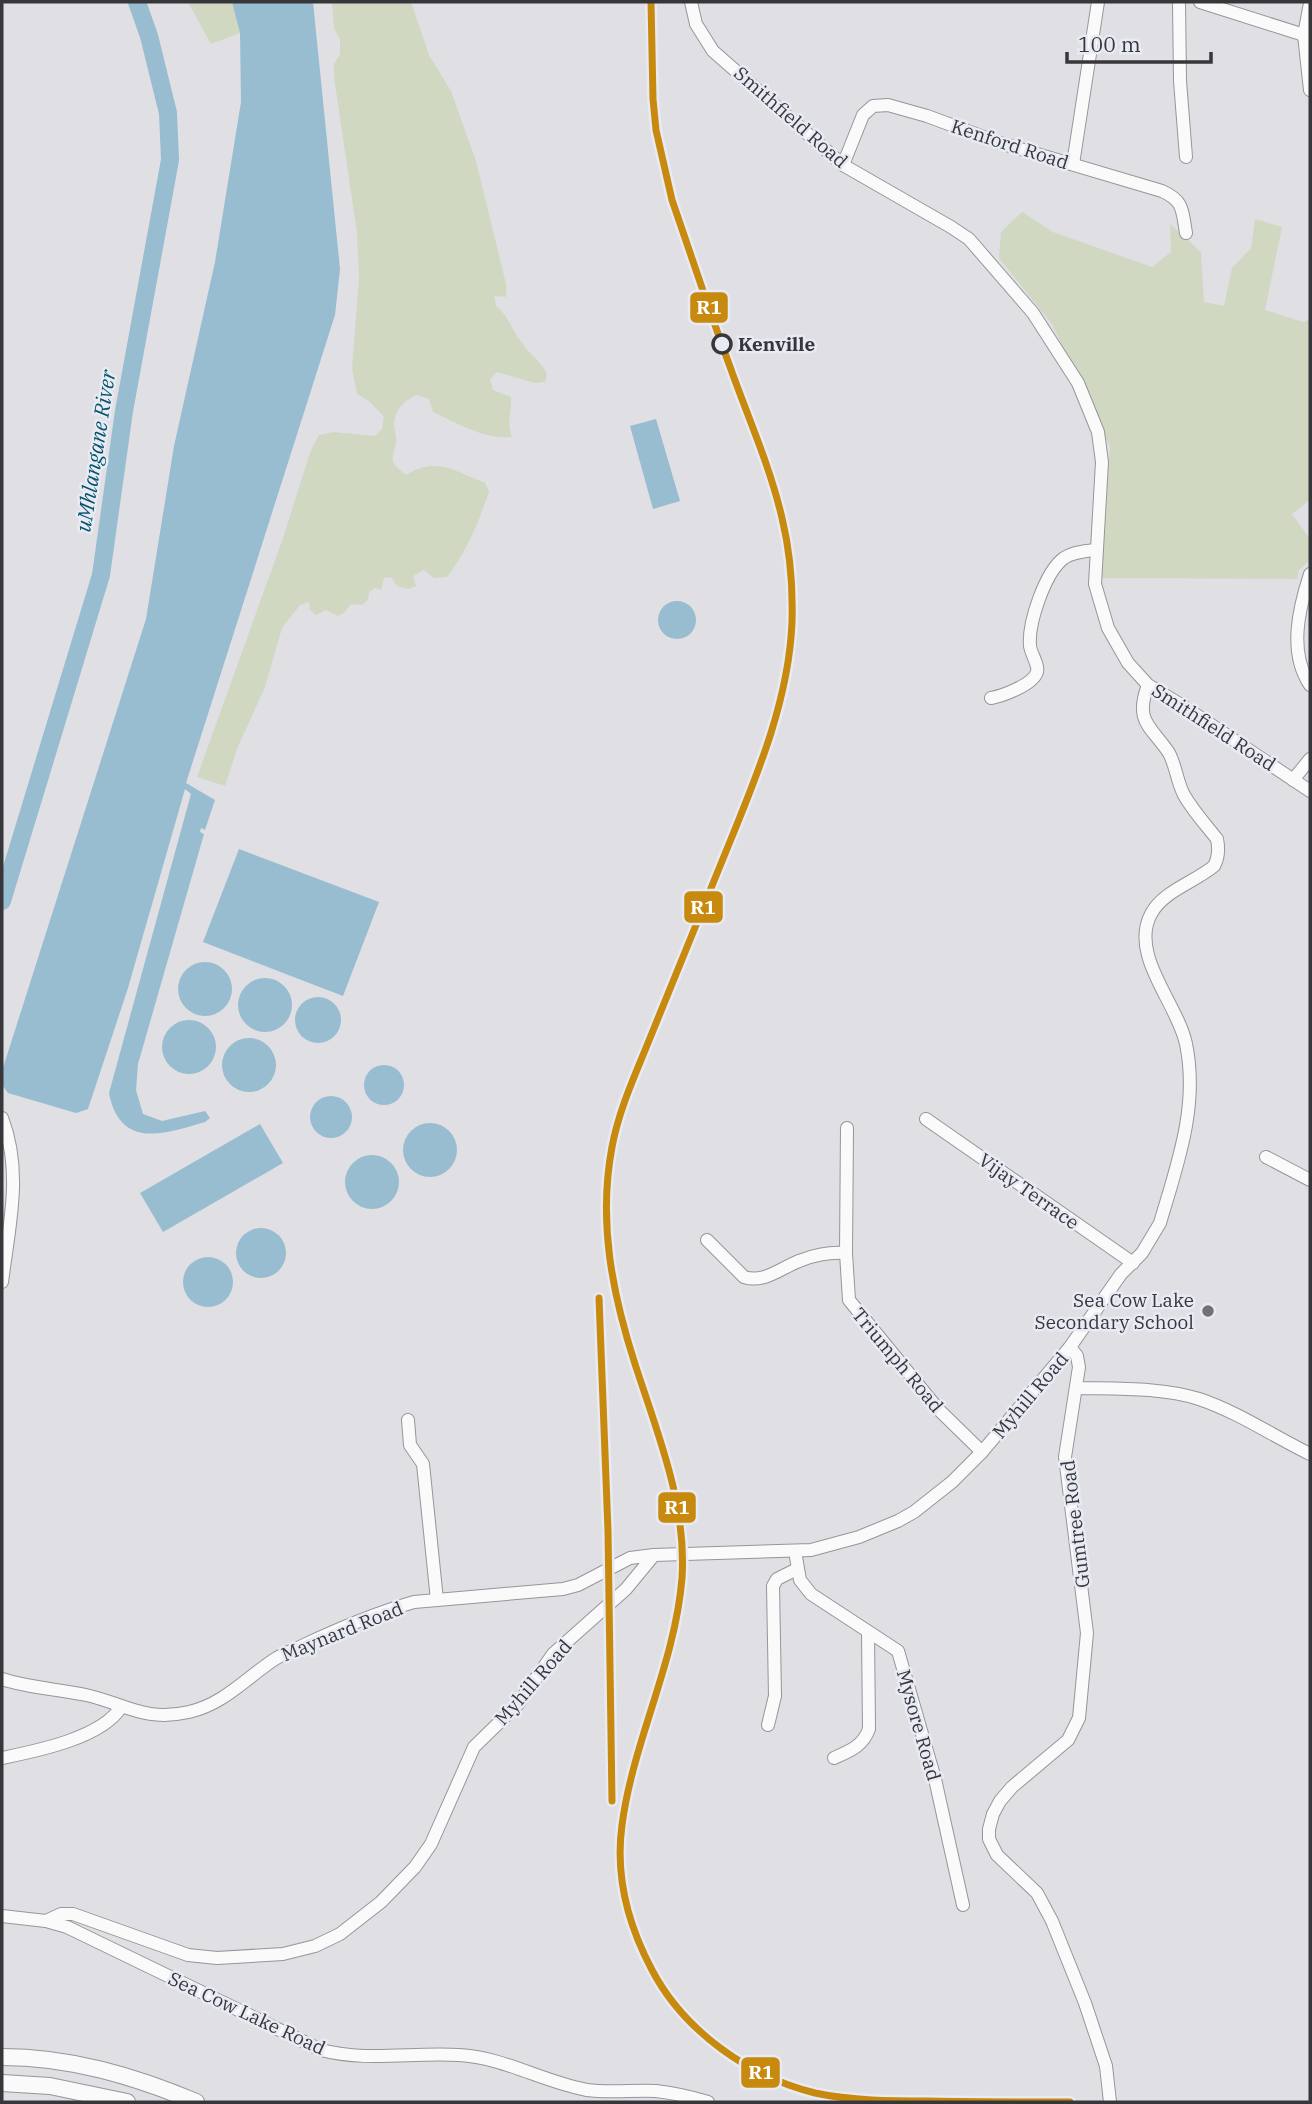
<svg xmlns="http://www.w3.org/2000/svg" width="1312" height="2104" viewBox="0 0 1312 2104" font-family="'IBM Plex Serif',serif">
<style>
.green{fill:#d1d8c2}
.water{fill:#98bdd0}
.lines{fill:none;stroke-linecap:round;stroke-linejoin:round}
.river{stroke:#98bdd0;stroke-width:18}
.minor-casing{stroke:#959699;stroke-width:14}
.secondary-casing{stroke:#959699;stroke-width:18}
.minor{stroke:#fafafb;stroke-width:12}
.secondary{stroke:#fafafb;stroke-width:16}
.rail-1-casing{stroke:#e9ebf4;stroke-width:12}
.rail-1{stroke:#c78a0f;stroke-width:7}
.stop-dot{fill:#e9ebf4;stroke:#37373b;stroke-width:3.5}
.poi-dot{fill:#727276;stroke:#e9ebf4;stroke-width:2.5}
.labels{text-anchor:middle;stroke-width:5;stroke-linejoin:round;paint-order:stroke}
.street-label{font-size:19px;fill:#37373b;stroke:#e9ebf4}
.stop-label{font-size:19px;font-weight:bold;fill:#37373b;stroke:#e9ebf4;text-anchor:start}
.poi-label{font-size:19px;fill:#37373b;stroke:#e9ebf4;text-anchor:end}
.water-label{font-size:21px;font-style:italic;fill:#05536b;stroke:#e9ebf4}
.line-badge{stroke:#e9ebf4;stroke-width:2.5}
.badge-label{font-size:19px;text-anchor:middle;font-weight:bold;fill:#fff}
</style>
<rect width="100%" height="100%" fill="#dfdfe4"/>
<g class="green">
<polygon points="188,2 232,2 240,33 211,44"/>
<path d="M332,2H411L429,55L451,91L476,161L506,284V297L494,296L496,306C510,318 511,329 522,343C530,355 541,361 547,374L545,382L535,383L497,372L490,379L493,390L511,397C512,413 506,422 512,437C485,440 457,423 433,412L429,399L417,395C404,401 395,409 394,424C394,430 397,436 396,442C393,461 387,460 406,475C436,456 455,471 485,483L489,492C479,521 466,553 447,577L434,578L424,570L413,576L416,586L408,589L397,586L391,577L384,578L381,590L375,588L369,592L368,600L362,605L351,604L344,613L338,616L326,610L316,615L310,610L309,602L300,605L282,628L265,687L237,749L225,786L197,777L282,541L311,450L319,435L333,432L375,436L382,429L384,417L370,402L357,394L352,368L359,279L357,233L334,77V64L340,54V40L334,28Z"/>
<polygon points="1022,212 1053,232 1152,267 1171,252 1170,224 1201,252 1204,302 1224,306 1232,268 1251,248 1255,219 1282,227 1265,310 1303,322 1310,319 1310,500 1292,514 1310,539 1310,560 1299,570 1297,579 1101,578 1110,447 1052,324 999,258 1001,232"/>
</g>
<g class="water">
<path d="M232,2H313L340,269L335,315L186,783L215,800L205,830L201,828L200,832L204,834L138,1064L136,1090L143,1114L162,1121L205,1111L210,1118L205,1122C165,1134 120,1150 109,1093L191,794L185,789L128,988L88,1109L76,1113L8,1093L2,1085V1071L146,619L174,446L215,262L241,102L240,33Z"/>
<polygon points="656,419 680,501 653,509 630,426"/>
<circle cx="677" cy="620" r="19"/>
<polygon points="239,849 379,902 343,996 203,942"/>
<circle cx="205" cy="989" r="27"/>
<circle cx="265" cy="1005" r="27"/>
<circle cx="318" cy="1020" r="23"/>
<circle cx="189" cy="1047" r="27"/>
<circle cx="249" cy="1065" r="27"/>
<circle cx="384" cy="1085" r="20"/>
<circle cx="331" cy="1117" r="21"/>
<circle cx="430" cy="1150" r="27"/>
<polygon points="260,1124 283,1163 163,1232 140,1193"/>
<circle cx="372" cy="1182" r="27"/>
<circle cx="261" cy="1253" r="25"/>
<circle cx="208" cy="1282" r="25"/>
</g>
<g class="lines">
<polyline class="river" points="2,901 101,575 124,411 170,160 168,113 149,36 137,2"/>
<g class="minor-casing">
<g id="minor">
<polyline points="691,2 696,24 713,51 843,165 951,227 969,239 1033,313 1078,383 1098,432 1102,462 1095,584 1108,628 1128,663 1148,685 1186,708 1310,791"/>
<polyline points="1179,2 1180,81 1186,157"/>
<polyline points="1200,2 1304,35"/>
<polyline points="1310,3 1304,35 1310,90"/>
<polyline points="1073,164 1098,2"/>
<path d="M843,165L863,115L873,106L888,105L927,116L1000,143L1162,191C1184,201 1182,210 1186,233"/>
<path d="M1310,574C1299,608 1288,652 1310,685"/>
<path d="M991,698C1002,696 1033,685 1037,672C1039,665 1031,654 1030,646C1028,623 1045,572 1064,558C1073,552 1085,551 1095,550"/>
<polyline points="1293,780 1310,759"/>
<path d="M2,1118C23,1172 9,1226 2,1282"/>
<polyline points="926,1119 1133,1263"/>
<polyline points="847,1128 846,1253 849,1300 938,1409 982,1452"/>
<polyline points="1266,1157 1310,1180"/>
<path d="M707,1240L744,1277C765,1284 783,1266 802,1260C817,1254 831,1252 846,1253"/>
<polyline points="1070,1347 1077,1356 1079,1367 1065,1457 1087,1633 1079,1718 1068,1740 1012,1787 1000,1801 993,1814 989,1829 989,1839 997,1855 1037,1893 1052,1921 1085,2003 1106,2066 1110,2102"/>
<path d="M1076,1388C1116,1389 1161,1387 1199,1399C1238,1412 1273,1436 1310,1454"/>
<polyline points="408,1420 410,1445 423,1464 437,1600"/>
<polyline points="795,1551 800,1580 811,1594 898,1651 935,1779 963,1905"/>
<path d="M2,1679C29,1688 58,1689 86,1695C126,1704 144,1722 189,1712C224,1704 246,1678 275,1659C284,1653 295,1650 304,1645C340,1628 376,1613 414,1602L563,1589L578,1585L630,1558L654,1555"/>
<polyline points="768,1725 775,1696 773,1586 777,1579 797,1569"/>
<path d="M2,1758C36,1751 102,1738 121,1707"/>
<path d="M834,1758C850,1751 863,1746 869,1729L868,1632"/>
<path d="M2,1916L46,1921L67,1927L321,2050C367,2062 412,2052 459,2055C503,2057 543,2082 587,2090C609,2093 633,2090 656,2091C674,2093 691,2097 708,2102"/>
<path d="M46,1921L61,1914H73L188,1955L217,1958L283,1954L315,1946L340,1934L381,1902L415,1867L431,1844L474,1747L518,1704L553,1654L626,1589L654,1555L811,1550L859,1537L898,1521L914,1512L952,1482L982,1452L1070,1347L1121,1274L1142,1253L1160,1223C1177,1165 1199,1106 1186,1044C1178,1004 1129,955 1151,914C1163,891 1195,882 1214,866C1219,857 1219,849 1217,839C1206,825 1193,811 1184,795C1177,782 1176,766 1169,753C1151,726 1134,722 1148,685"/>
</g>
</g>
<g class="secondary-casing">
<g id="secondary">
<path d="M2,2057C70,2057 134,2076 196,2102"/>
<polyline points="2,2083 50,2086 127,2102"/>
</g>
</g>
<use href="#minor" class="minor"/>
<use href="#secondary" class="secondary"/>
<g class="rail-1-casing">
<g id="rail-1">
<path d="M651,2L653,99L656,130L672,200C691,255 709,310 729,364C747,415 770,466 782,518C790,551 793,588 792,622C789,699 758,773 729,844C703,909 676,973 650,1038C636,1073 619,1109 612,1147C598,1221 612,1293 635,1364C657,1432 687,1504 682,1578C675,1664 633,1741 622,1825C615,1876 628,1925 652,1970C684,2031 749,2077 815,2093C852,2101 892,2101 930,2101C977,2102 1023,2102 1070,2102"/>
<polyline points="599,1298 608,1531 612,1801"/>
</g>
</g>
<use href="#rail-1" class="rail-1"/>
</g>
<circle class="stop-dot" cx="722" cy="344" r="9"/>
<circle class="poi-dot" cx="1208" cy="1311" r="7"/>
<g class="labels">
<g class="street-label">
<text transform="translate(791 117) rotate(41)" y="7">Smithfield Road</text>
<text transform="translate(1010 144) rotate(18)" y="7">Kenford Road</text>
<text transform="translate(1214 727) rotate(33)" y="7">Smithfield Road</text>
<text transform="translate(1029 1191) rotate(35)" y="7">Vijay Terrace</text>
<text transform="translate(898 1360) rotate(50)" y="7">Triumph Road</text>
<text transform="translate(1030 1395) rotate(-50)" y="7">Myhill Road</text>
<text transform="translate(1075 1524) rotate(-97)" y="7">Gumtree Road</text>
<text transform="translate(342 1631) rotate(-22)" y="7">Maynard Road</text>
<text transform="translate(533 1682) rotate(-49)" y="7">Myhill Road</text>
<text transform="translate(919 1725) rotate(74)" y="7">Mysore Road</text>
<text transform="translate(247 2013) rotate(25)" y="7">Sea Cow Lake Road</text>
</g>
<g class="stop-label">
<text x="738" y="351">Kenville</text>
</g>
<g class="poi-label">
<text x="1194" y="1307">Sea Cow Lake<tspan x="1194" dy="22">Secondary School</tspan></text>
</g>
<g class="water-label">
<text transform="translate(96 451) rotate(-81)" y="7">uMhlangane River</text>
</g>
</g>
<g class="line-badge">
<rect x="689" y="291" width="40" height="33" rx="7" fill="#c78a0f"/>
<rect x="683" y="890" width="41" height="34" rx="7" fill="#c78a0f"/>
<rect x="657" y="1491" width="40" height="33" rx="7" fill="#c78a0f"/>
<rect x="740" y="2056" width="41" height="33" rx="7" fill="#c78a0f"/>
</g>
<g class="badge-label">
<text x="709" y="314">R1</text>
<text x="703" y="914">R1</text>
<text x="677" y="1514">R1</text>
<text x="761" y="2079">R1</text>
</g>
<rect width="1312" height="2104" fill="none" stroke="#37373b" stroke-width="7"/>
<path d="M1067 52v10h144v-10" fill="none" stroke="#37373b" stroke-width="3.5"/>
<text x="1078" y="52" font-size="21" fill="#37373b" stroke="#e9ebf4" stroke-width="5" paint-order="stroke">100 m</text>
</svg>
